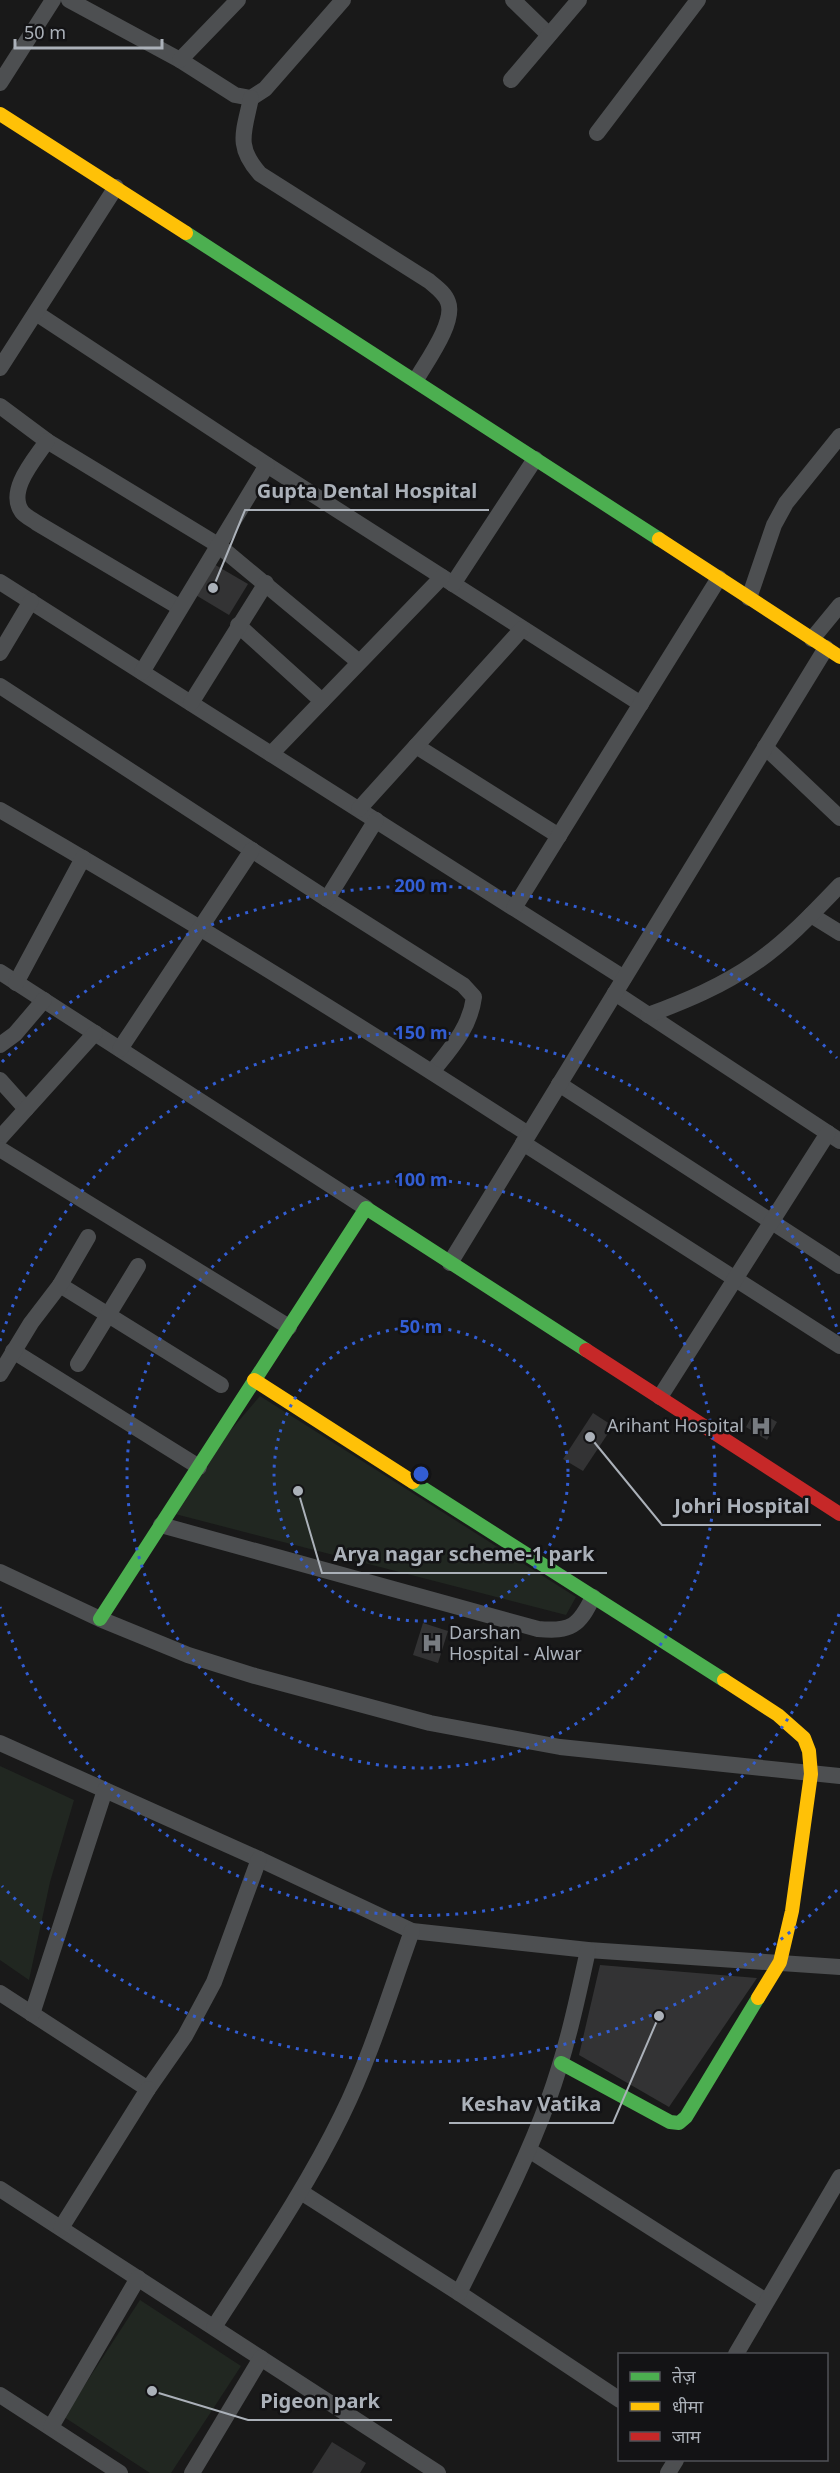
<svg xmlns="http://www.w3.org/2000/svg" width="840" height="2473" viewBox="0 0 840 2473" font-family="'Noto Sans','Noto Sans Devanagari',sans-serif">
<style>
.green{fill:#212721}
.building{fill:#333334}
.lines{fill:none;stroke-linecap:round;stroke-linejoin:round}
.street{stroke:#4d4f51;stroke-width:16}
.fast{stroke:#4caf50;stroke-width:14}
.slow{stroke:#ffc107;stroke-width:14}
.jam{stroke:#c62828;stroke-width:14}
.ring{fill:none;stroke:#325dd3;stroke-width:3;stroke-dasharray:3 6}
.labels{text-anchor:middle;stroke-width:5;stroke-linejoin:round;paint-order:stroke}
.poi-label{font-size:18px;fill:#abb1b9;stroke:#131315;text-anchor:end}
.centre{fill:#325dd3;stroke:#131315;stroke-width:3}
.ring-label{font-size:18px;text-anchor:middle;font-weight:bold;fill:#325dd3;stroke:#131315;stroke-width:5;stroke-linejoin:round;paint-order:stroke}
.leader{fill:none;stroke:#abb1b9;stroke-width:2}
.callout-dot{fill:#abb1b9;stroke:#131315;stroke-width:2}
.callout-label{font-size:20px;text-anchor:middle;font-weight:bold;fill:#abb1b9;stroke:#131315;stroke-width:5;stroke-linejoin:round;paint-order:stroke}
</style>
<rect width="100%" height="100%" fill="#191919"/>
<g class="green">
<polygon points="260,1396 576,1597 566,1615 175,1514 199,1467"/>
<polygon points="0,1766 74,1800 50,1882 29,1980 0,1960"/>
<polygon points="140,2300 241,2366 171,2473 150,2473 64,2417"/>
</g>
<g class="building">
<polygon points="212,563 248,584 229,615 194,594"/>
<polygon points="593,1413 613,1426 583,1471 563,1459"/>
<polygon points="752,1416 767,1424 770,1418 777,1422 767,1440 746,1427"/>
<polygon points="423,1623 448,1631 438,1663 413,1655"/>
<polygon points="600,1965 757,1978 669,2107 579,2055"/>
<polygon points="332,2442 366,2463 360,2473 312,2473"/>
</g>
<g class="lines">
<g class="street">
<polyline points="69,0 180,60 235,95 251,98 265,89 343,0"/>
<polyline points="513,0 549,35"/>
<polyline points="180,60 238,0"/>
<polyline points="511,80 579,0"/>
<polyline points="0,83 53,0"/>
<path d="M251,98C244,132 235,146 260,174L429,281C436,287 445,293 448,302C456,322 426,362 416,380"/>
<polyline points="597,133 698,0"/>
<polyline points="36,313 267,465 641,704"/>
<polyline points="0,368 116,187"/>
<polyline points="0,406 47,441 218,545 359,662"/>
<path d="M47,441C36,458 6,490 22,512C25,516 33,520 37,523L179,607"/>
<polyline points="0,582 624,978"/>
<polyline points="453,584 535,459"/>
<polyline points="749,598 774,525 786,503 840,436"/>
<polyline points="238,625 322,701"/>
<polyline points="812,639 840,605"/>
<polyline points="0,653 31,601"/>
<polyline points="142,672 267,465"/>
<path d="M0,686L327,899L463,985L474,997C470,1028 451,1048 432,1072"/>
<polyline points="191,703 266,583"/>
<polyline points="416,746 559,836"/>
<polyline points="765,747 840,818"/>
<polyline points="271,754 442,577"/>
<polyline points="359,809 522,629"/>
<path d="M0,810C179,913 355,1022 528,1134"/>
<polyline points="327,899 376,820"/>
<polyline points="514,908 719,578"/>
<polyline points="811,915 840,933"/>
<polyline points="0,972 366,1208"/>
<polyline points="16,983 83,858"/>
<polyline points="615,993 840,1141"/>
<path d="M648,1015C686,1001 722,986 755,963C786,942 814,912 840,885"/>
<polyline points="0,1045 15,1034 44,1000"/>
<polyline points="120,1049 252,850"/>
<polyline points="0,1080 26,1109"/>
<polyline points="559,1084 840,1266"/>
<polyline points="0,1138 95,1033"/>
<polyline points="523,1143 840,1346"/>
<polyline points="0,1149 289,1327"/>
<polyline points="450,1263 826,648"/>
<polyline points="60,1285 221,1385"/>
<polyline points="13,1351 199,1467"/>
<polyline points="78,1364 138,1266"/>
<polyline points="0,1374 31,1323 60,1285 88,1237"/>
<polyline points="660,1397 828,1133"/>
<path d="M161,1525L538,1629C571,1632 579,1626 593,1597"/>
<polyline points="0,1572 100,1619 188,1655 255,1676 430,1723 560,1747 840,1776"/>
<polyline points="0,1743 259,1859 412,1931 588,1950 840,1967"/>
<polyline points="0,1993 148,2089 185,2036 214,1982 259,1859"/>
<polyline points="32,2014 105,1790"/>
<polyline points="529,2150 766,2301"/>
<polyline points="0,2189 438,2473"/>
<polyline points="301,2192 459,2293 620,2400"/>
<polyline points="61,2228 148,2089"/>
<path d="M459,2293C490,2230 524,2167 548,2101C566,2052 577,2001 588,1950"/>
<path d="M214,2327C259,2257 306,2189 342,2115C371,2056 390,1992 412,1931"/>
<polyline points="736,2354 840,2177"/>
<polyline points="0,2395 120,2473"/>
<polyline points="51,2427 138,2278"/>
<polyline points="192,2473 261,2358"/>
<polyline points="668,2473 676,2460"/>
</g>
<g class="fast">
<polyline points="186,233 659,539"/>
<polyline points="413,1482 724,1680"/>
<polyline points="100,1619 366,1208 586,1350"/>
<polyline points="561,2063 670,2122 679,2123 686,2117 758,1998"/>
</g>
<g class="slow">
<polyline points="0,114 186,233"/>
<polyline points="659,539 840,657"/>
<polyline points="254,1380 413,1482"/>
<polyline points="724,1680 778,1715 804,1738 809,1751 811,1774 792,1911 780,1962 758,1998"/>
</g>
<polyline class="jam" points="586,1350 840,1514"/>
</g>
<g class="ring">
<circle cx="421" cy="1474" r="147"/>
<circle cx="421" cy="1474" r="294"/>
<path d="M839 1614A441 441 0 0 1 0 1607M0 1341A441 441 0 0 1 839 1334"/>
<path d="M837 1890A588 588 0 0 1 2 1886M2 1062A588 588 0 0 1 837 1058"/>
</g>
<defs>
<g id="hospital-bare" transform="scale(1.62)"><path d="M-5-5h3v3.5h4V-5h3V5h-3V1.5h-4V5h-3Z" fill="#787c81" stroke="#131315" stroke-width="2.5" paint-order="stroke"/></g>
</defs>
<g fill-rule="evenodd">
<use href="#hospital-bare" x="761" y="1426"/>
<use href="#hospital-bare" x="432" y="1643"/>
</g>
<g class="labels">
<g class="poi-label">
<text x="744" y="1432">Arihant Hospital</text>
<text x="449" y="1639" text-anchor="start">Darshan<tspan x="449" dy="21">Hospital - Alwar</tspan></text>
</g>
</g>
<circle cx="421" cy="1474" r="9" class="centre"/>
<g class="ring-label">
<text x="421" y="892">200 m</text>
<text x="421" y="1039">150 m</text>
<text x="421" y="1186">100 m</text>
<text x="421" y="1333">50 m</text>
</g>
<path class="leader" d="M213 588L245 510H489M590 1437L662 1525H821M298 1491L322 1573H607M659 2016L613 2123H449M152 2391L248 2420H392"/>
<g class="callout-dot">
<circle cx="213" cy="588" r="6"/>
<circle cx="590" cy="1437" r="6"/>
<circle cx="298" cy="1491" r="6"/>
<circle cx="659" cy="2016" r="6"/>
<circle cx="152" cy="2391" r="6"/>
</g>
<g class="callout-label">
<text x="367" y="498">Gupta Dental Hospital</text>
<text x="742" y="1513">Johri Hospital</text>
<text x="464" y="1561">Arya nagar scheme-1 park</text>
<text x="531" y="2111">Keshav Vatika</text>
<text x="320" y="2408">Pigeon park</text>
</g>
<rect x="618" y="2353" width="210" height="108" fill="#131315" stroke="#505257" stroke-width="1.5"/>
<rect x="630" y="2372" width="30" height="9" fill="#4caf50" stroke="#505257" stroke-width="1.5"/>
<text x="672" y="2383" font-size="18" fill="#abb1b9">तेज़</text>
<rect x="630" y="2402" width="30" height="9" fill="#ffc107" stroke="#505257" stroke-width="1.5"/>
<text x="672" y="2413" font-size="18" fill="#abb1b9">धीमा</text>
<rect x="630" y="2432" width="30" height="9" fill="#c62828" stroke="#505257" stroke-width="1.5"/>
<text x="672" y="2443" font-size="18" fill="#abb1b9">जाम</text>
<path d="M15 39v9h147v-9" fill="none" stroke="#abb1b9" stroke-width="3"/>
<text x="24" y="39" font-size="18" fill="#abb1b9" stroke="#131315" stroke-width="4.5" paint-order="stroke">50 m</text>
</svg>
